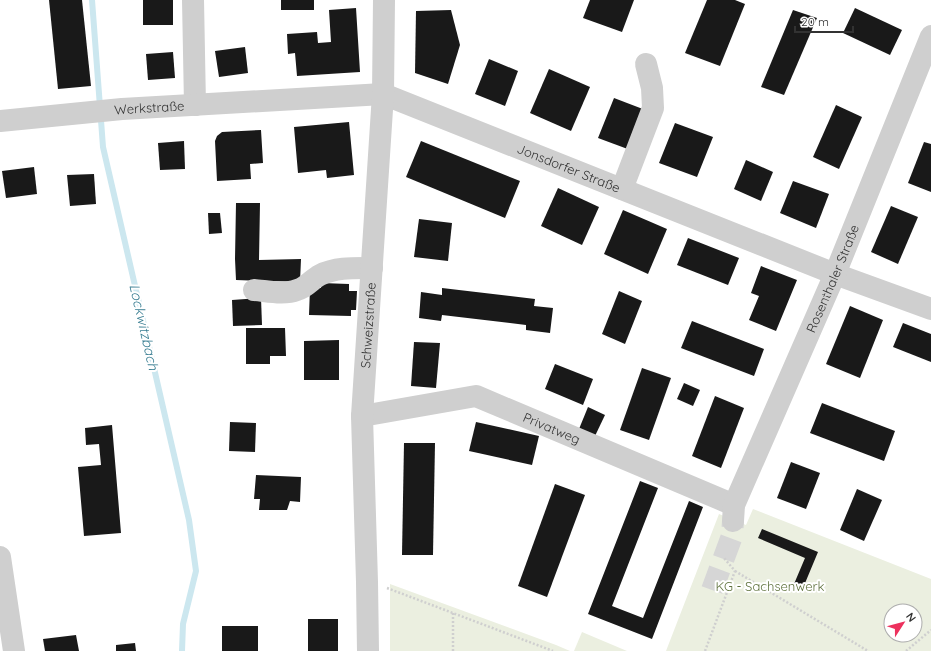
<svg xmlns="http://www.w3.org/2000/svg" width="931" height="651" viewBox="0 0 931 651" font-family="Quicksand,sans-serif">
<style>
.green{fill:#ebefe0;fill-rule:evenodd}
.lines{fill:none;stroke-linecap:round;stroke-linejoin:round}
.stream{stroke:#cce7ef;stroke-width:6}
.building{fill:#191919}
.minor-tunnel{stroke:#d6d6d6;stroke-width:22;stroke-dasharray:22 11;stroke-linecap:butt}
.path{stroke:#cfcfcf;stroke-width:2.5;stroke-dasharray:2 2;stroke-linecap:butt}
.minor{stroke:#cfcfcf;stroke-width:22}
.labels{text-anchor:middle;stroke-width:4;stroke-linejoin:round;paint-order:stroke}
.street-label{font-size:13px;fill:#323232;stroke:#fff}
.park-label{font-size:13px;fill:#5e713c;stroke:#fff}
.water-label{font-size:14px;font-style:italic;fill:#397e92;stroke:#fff}
</style>
<rect width="100%" height="100%" fill="#fff"/>
<g class="green">
<path d="M753,509L931,579V651H666L719,514L746,525ZM891,611H915V635H891Z"/>
<polygon points="390,584 556,645 570,651 390,651"/>
<polygon points="582,632 627,651 574,651"/>
</g>
<g class="lines">
<polyline class="stream" points="92,0 103,147 189,520 196,571 183,624 182,651"/>
</g>
<g class="building">
<polygon points="49,0 82,0 91,86 58,89"/>
<rect x="143" y="0" width="30" height="25"/>
<rect x="281" y="0" width="33" height="10"/>
<polygon points="590,0 634,0 622,32 583,18"/>
<polygon points="707,0 735,0 745,4 720,66 685,53"/>
<polygon points="356,8 360,72 297,76 295,53 288,54 287,34 317,32 318,43 331,42 329,10"/>
<polygon points="855,8 902,30 890,55 843,33"/>
<polygon points="451,10 460,45 448,84 415,73 416,11"/>
<polygon points="793,10 817,18 784,95 761,87"/>
<polygon points="245,47 248,73 219,77 215,51"/>
<polygon points="173,52 175,78 148,80 146,54"/>
<polygon points="489,59 518,71 505,106 475,94"/>
<polygon points="549,69 590,87 571,131 530,113"/>
<polygon points="614,98 648,111 633,151 598,138"/>
<polygon points="836,105 862,117 839,169 813,157"/>
<polygon points="349,122 354,175 327,178 326,170 298,173 294,127"/>
<polygon points="675,123 713,137 697,177 659,163"/>
<polygon points="261,130 263,163 250,164 251,179 217,181 215,141 217,136 222,132"/>
<polygon points="184,141 185,169 160,170 158,143"/>
<polygon points="421,141 520,181 505,218 406,177"/>
<polygon points="924,142 931,144 931,192 908,183"/>
<polygon points="746,160 773,172 761,201 734,189"/>
<polygon points="34,167 37,194 6,198 2,171"/>
<polygon points="94,174 96,204 70,206 67,175"/>
<polygon points="793,181 829,194 816,228 780,213"/>
<polygon points="558,188 599,207 582,245 541,226"/>
<polygon points="236,203 260,203 259,260 301,259 300,282 236,280 235,259"/>
<polygon points="891,206 918,217 898,264 871,252"/>
<polygon points="623,210 667,229 648,274 604,254"/>
<polygon points="208,213 220,213 222,233 209,234"/>
<polygon points="419,219 452,223 448,261 414,257"/>
<polygon points="688,238 739,258 728,285 677,265"/>
<polygon points="761,266 797,280 776,331 749,320 759,296 751,293"/>
<polygon points="321,283 349,284 349,291 357,291 356,310 351,310 351,316 309,315 310,288 321,288"/>
<polygon points="442,288 535,299 534,306 553,308 550,333 526,330 526,325 442,315 441,321 419,318 421,292 442,295"/>
<polygon points="619,291 642,301 625,344 602,334"/>
<polygon points="261,298 262,325 233,326 232,300"/>
<polygon points="850,306 883,320 860,378 826,364"/>
<polygon points="692,321 764,349 754,376 681,348"/>
<polygon points="903,323 931,334 931,362 893,347"/>
<polygon points="246,328 285,328 286,356 270,356 270,364 246,364"/>
<polygon points="339,340 339,380 304,380 304,341"/>
<polygon points="414,342 440,343 436,388 411,386"/>
<polygon points="555,364 593,379 583,405 545,389"/>
<polygon points="642,368 671,378 649,440 620,430"/>
<polygon points="684,383 700,390 693,406 677,399"/>
<polygon points="715,396 744,408 721,468 692,456"/>
<polygon points="822,403 895,431 884,461 810,433"/>
<polygon points="588,407 605,415 595,436 579,429"/>
<polygon points="230,422 256,423 255,452 229,451"/>
<polygon points="476,422 539,436 532,465 469,451"/>
<polygon points="112,425 121,533 84,536 78,467 101,465 99,444 86,445 85,428"/>
<polygon points="404,443 435,443 433,555 402,555"/>
<polygon points="791,462 820,473 806,509 777,498"/>
<polygon points="256,475 301,477 300,502 290,501 287,510 259,510 260,499 254,499"/>
<polygon points="640,481 658,488 612,606 643,618 689,501 703,507 652,639 588,614"/>
<polygon points="555,484 585,495 547,597 518,586"/>
<polygon points="857,489 882,500 864,541 840,530"/>
<polygon points="762,529 818,552 803,588 794,584 805,558 758,538"/>
<rect x="308" y="619" width="30" height="32"/>
<rect x="222" y="626" width="36" height="25"/>
<polygon points="76,635 79,651 45,651 43,639"/>
<polygon points="135,643 136,651 116,651 116,645"/>
</g>
<g class="lines">
<polyline class="minor-tunnel" points="712,590 732,536 733,521"/>
<g class="path">
<polyline points="735,571 868,651"/>
<polyline points="387,588 553,651"/>
<polyline points="453,613 453,651"/>
<polyline points="705,651 735,571 724,558"/>
<polyline points="906,651 931,630"/>
</g>
<g class="minor">
<polyline points="193,0 195,105"/>
<path id="s1" d="M0,121L122,109L383,94L835,274L931,309"/>
<polyline points="622,189 653,108 652,88 646,64"/>
<path d="M254,290C267,291 284,295 297,290C306,288 312,279 320,275C336,267 355,268 372,268"/>
<path id="s2" d="M362,416L476,396L734,505"/>
<path id="s3" d="M733,521L734,505L835,274L931,36"/>
<polyline points="0,557 14,651"/>
<path id="s4" d="M368,651L367,582L362,416L383,94L384,0"/>
</g>
</g>
<g class="labels">
<g class="street-label">
<text dy="5" stroke="none"><textPath href="#s1" startOffset="150">Werkstraße</textPath></text>
<text dy="5" stroke="none"><textPath href="#s1" startOffset="584">Jonsdorfer Straße</textPath></text>
<text dy="5" stroke="none"><textPath href="#s3" startOffset="263">Rosenthaler Straße</textPath></text>
<text dy="5" stroke="none"><textPath href="#s4" startOffset="326">Schweizstraße</textPath></text>
<text dy="5" stroke="none"><textPath href="#s2" startOffset="198">Privatweg</textPath></text>
</g>
<g class="park-label">
<text x="770" y="591">KG - Sachsenwerk</text>
</g>
<g class="water-label">
<text transform="translate(144 327) rotate(77)" y="5">Lockwitzbach</text>
</g>
</g>
<g transform="translate(903 623) rotate(54)"><circle r="19" fill="#ffffff" stroke="#adadad"/>
<path d="M0-3L7 15L0 10L-7 15Z" fill="#ed315d"/>
<text y="-6" font-size="11" font-weight="bold" text-anchor="middle" fill="#323232">N</text>
</g>
<path d="M795 26v6h58v-6" fill="none" stroke="#323232" stroke-width="2"/>
<text x="801" y="26" font-size="12" fill="#323232" stroke="#ffffff" stroke-width="3" paint-order="stroke">20 m</text>
</svg>
